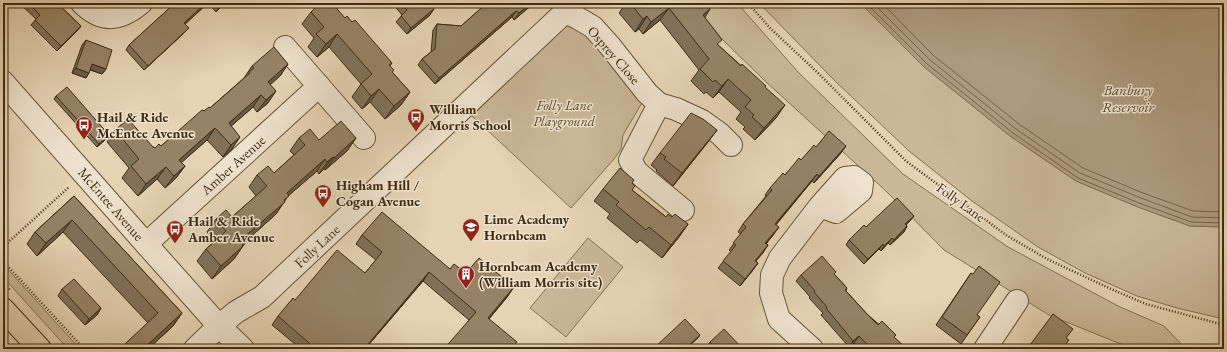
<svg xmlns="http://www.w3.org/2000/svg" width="1227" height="352" viewBox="0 0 1227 352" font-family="'EB Garamond',serif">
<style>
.green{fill:#cab798;stroke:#847254}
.water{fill:#ad9a7d;stroke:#816e52}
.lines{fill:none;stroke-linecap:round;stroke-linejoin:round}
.shore{stroke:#766347;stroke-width:1}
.minor-casing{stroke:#69563a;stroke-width:24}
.major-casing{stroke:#3f2c11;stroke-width:24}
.path{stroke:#3f2c11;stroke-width:2.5;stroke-dasharray:1 2;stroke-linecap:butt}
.minor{stroke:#efe2ce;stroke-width:22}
.major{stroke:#e6d3b4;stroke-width:22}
.wall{fill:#817158;stroke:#3f2c11}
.shaded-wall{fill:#695c47;stroke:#3f2c11}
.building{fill:#968366;stroke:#3f2c11}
.labels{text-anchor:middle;stroke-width:3;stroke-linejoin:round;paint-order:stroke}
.street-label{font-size:14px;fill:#3f2c11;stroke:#efe2ce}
.park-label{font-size:14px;font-style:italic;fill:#5b482c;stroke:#efe2ce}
.poi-label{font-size:14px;font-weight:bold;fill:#3f2c11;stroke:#efe2ce;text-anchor:start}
.water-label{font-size:15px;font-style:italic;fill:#5a482c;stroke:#efe2ce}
</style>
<rect width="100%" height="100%" fill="#e6d3b4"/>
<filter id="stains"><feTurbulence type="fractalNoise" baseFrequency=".005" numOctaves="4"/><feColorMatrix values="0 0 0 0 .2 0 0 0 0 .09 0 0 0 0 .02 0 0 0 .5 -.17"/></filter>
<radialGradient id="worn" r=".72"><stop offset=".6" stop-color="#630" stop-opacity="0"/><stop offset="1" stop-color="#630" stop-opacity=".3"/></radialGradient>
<g class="green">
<polygon points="693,3 737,3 799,73 903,174 1008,247 1118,306 1164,326 1183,346 1183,349 1133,349 1049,315 944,250 887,192 765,81 722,39"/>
<polygon points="759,3 860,3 923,66 1010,136 1076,181 1138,207 1190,226 1224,227 1224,319 1177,308 1137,296 1085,273 1038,247 972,201 909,151 834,80"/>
<polygon points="569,20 604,52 643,101 623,135 621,149 614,159 571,208 472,116"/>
<polygon points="588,238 623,267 566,337 530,308"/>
<polygon points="3,264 80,349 68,349 3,277"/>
</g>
<polygon class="water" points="860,3 1224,3 1224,227 1190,226 1138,207 1076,181 1010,136 923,66"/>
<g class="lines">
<g class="shore">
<polyline points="866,3 926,63 1013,133 1078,178 1139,203 1191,222 1224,223"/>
<polyline points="873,3 929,59 1016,129 1080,173 1141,198 1192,217 1224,218"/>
<polyline points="882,3 933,55 1019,124 1083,168 1143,193 1193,211 1224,212"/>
</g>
<g class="minor-casing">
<g id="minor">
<path d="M82,3C102,23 120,21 141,3"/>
<polyline points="565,12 576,17 593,27 610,46 647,93 659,104 676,109 702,121 720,134 731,145"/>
<polyline points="285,47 364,138"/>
<polyline points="3,82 146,244 219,326 243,349"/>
<polyline points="659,104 630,160 637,172 683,210"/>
<polyline points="146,244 319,86"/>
<polyline points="195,349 219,326 236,312 262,297 565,12 572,3"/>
<polyline points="812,349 779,319 771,293 772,275 780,258 820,206 845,178 854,177 862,183 861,191 836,212 820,206"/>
<polyline points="985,349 1017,301"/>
</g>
</g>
<g class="major-casing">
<polyline id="major" points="3,309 40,349"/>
</g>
<g class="path">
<polyline points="748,3 770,28 817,72 906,161 1006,235 1047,259 1111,289 1146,304 1224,325"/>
<polyline points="3,247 69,187"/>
<polyline points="3,261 84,349"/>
<polyline points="3,282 11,291"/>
<polyline points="3,343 8,349"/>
<polyline points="1220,349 1224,344"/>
</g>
<use href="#minor" class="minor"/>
<use href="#major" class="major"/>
</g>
<g class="wall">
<polygon points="19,3 57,3 81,26 77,31 57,51 31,25 36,19"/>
<polygon points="175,3 225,3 216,12 208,3 185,24 185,32 144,70 126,50 129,45"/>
<polygon points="392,3 434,3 430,15 407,34 396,22 402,15"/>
<polygon points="487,3 534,3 514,20 512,17 435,84 418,65 422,59 431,52 433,30 437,24 461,26"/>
<polygon points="626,3 705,3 704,18 718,45 765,87 776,118 755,140 743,129 745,127 736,119 741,112 719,92 713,98 706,92 704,94 691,81 699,70 660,20 643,34 639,29 635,32 619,13"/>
<polygon points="311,12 345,18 352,22 392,63 390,66 394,70 392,72 410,92 401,105 385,119 370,102 362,109 352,97 361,84 329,47 317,57 308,47 314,38 302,24"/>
<polygon points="86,40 106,69 102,74 90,70 86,78 72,73 82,45"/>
<polygon points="288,64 280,76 270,84 268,103 257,112 253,107 231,126 232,149 223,157 207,140 181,162 185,166 176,178 165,188 157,179 138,196 122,178 129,168 107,142 115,130 155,148 161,146 204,111 210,108 244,78 252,66"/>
<polygon points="56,96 109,135 107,138 97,147 54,99"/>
<polygon points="717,130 708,142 673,186 656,171 657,170 651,165 660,153"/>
<polygon points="299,138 319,140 356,138 347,151 325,170 324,169 319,174 317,171 288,196 276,214 247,240 234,259 212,279 197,261 206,249 215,241 207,232 216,219 232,217 256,196 249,187 257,175 274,173 294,155 290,151"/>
<polygon points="816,147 841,153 814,183 812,181 776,225 774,234 766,244 768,245 756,261 758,263 753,270 740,286 718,268 731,252 729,250 741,234 738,232 743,224 766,196 765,195 770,188"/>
<polygon points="632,183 632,190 666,217 672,217 688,224 679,237 662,258 640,240 637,243 607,218 610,214 594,201 603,189"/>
<polygon points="74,196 182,313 173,326 148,349 122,349 125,344 148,323 63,232 37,256 27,244 35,232"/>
<polygon points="910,221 906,225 907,226 904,232 890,245 888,243 881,251 879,249 864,264 846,245 849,240 866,227"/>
<polygon points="362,235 450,269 466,273 508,296 489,319 469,320 423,281 365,349 301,349 272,325 278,316 295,300 365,273 376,260 356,244"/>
<polygon points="971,273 977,315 980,317 961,344 936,325"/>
<polygon points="834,274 847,288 846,291 867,314 907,349 861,349 854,343 849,347 821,315 823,313 809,298 810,297 796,281 801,275"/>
<polygon points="62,289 101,308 97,315 85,325 58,296"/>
<polygon points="710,342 743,349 711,349 708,345"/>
</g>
<g class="shaded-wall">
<polygon points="206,3 208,3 181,28 184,23"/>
<polygon points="223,3 225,3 216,12 219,7"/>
<polygon points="531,3 534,3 514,20 519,13"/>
<polygon points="669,8 660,20 643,34 651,22"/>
<polygon points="434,9 430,15 407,34 411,28"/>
<polygon points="710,9 702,22 703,15"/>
<polygon points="516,11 512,17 435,84 439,78"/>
<polygon points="647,16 639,29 635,32 643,19"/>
<polygon points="81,26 77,31 57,51 61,46"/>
<polygon points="189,28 185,32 144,70 148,66"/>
<polygon points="337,34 329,47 317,57 326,44"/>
<polygon points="92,64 106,69 102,74 89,69"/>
<polygon points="288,64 280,76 260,94 268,82"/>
<polygon points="76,68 89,73 86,78 72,73"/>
<polygon points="728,79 719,92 713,98 722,86"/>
<polygon points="379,89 370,102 362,109 371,96"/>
<polygon points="276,91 268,103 257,112 266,100"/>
<polygon points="410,92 401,105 385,119 394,106"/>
<polygon points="261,95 253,107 221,135 229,123"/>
<polygon points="785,105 776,118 755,140 764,128"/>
<polygon points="215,128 207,140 171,172 179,160"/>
<polygon points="717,130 708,142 673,186 682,173"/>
<polygon points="109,135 107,138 97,147 99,144"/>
<polygon points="240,137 232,149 223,157 231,145"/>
<polygon points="356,138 347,151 325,170 334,158"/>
<polygon points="846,146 841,153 814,183 819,176"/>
<polygon points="333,157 324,169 319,174 327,162"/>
<polygon points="325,159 317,171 288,196 276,214 236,250 244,237 287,193"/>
<polygon points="185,166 176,178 165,188 174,176"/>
<polygon points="166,167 157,179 138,196 146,184"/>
<polygon points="817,174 812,181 770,231 775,224"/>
<polygon points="914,216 910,221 902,229 905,224"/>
<polygon points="72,220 63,232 37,256 46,243"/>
<polygon points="688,224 679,237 662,258 671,245"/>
<polygon points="907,226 904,232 890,245 894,240"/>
<polygon points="779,227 774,234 760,250 765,243"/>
<polygon points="892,238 888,243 881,251 884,246"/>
<polygon points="247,240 234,259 212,279 221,266"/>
<polygon points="883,244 879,249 864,264 868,259"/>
<polygon points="768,245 763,253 750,268 755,261"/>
<polygon points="758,263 753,270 740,286 745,279"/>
<polygon points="429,272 423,281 365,349 364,349"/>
<polygon points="514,287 508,296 482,327 488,318"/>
<polygon points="101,308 97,315 85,325 89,319"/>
<polygon points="182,313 173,326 148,349 143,349"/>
<polygon points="700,335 698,338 686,349 685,349"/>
<polygon points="859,336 854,343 849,347 853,341"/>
</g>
<g class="building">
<polygon points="28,3 57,3 81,26 61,46 35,20 40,15"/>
<polygon points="175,3 206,3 184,23 189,28 148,66 129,45"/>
<polygon points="215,3 223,3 219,7"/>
<polygon points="320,3 332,3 345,18 347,16 352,22 355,20 392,63 389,65 394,70 392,72 410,92 394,106 379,89 371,96 361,84 372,74 337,34 326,44 316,34 324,27 311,12"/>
<polygon points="401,3 434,3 434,9 411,28 401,16 407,10"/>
<polygon points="487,3 531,3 519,13 516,11 439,78 422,59 435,49 437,24 461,26"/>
<polygon points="630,3 705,3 710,9 703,15 722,40 717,44 741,66 742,64 766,86 765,87 785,105 764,128 752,117 754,115 745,107 751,100 728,79 722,86 715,80 713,82 700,69 709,59 669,8 651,22 647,16 643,19"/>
<polygon points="86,40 112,50 106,69 92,64 89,73 76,68"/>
<polygon points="274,47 288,64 268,82 276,91 266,100 261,95 229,123 240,137 231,145 215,128 179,160 185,166 174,176 166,167 146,184 131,166 139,159 115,130 128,119 153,147 155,148 159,144 161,146 202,110 204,111 209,107 210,108 250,73 249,72 254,68 252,66"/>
<polygon points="67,87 109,135 99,144 56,96"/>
<polygon points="691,113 703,119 717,130 682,173 664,159 666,157 660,153"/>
<polygon points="341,121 356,138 334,158 333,157 327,162 325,159 287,193 289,196 284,200 285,202 244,237 247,240 242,245 243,246 221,266 206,249 226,231 216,219 226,210 232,217 267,186 257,175 268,166 274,173 305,145 299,138 310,129 319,140"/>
<polygon points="829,131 846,146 819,176 817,174 775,224 779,227 765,243 768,245 755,261 758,263 745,279 723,261 736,245 733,243 746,227 743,224 772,190 770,188 783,173 785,175 799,158 801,160 814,145 816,147"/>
<polygon points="620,168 634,180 632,183 635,186 632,190 666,217 668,214 672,217 675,214 688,224 671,245 649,227 646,230 616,205 619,202 603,189"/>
<polygon points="74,196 182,313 143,349 130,349 125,344 158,313 72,220 46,243 35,232"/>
<polygon points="897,198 914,216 905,224 907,226 894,240 892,238 884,246 883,244 868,259 849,240 864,225 866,227"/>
<polygon points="382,212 450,269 454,264 466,273 479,258 514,287 488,318 517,342 511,349 444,349 476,312 429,272 364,349 316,349 278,316 293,298 295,300 337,250 365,273 382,252 362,235"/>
<polygon points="822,256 836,272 834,274 847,288 845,290 867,314 878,325 882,321 896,335 894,337 907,349 872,349 859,336 853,341 826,308 827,307 814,292 815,291 801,275"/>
<polygon points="979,266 1000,282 977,315 980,317 967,335 942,317 971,273 973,274"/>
<polygon points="74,279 101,308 89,319 62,289"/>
<polygon points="1053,314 1073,329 1066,338 1069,340 1062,349 1027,349"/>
<polygon points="685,319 700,335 685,349 653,349"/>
<polygon points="724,329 743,349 716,349 710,342"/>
</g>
<defs>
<g id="bus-pin" transform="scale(0.9)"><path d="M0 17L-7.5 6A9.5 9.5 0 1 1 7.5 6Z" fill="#8f2418" stroke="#efe2ce"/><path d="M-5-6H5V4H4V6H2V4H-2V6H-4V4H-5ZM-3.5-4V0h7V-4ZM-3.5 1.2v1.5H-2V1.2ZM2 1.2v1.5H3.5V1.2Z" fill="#fff"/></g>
<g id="school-pin" transform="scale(0.9)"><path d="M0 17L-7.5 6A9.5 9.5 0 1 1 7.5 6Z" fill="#8f2418" stroke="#efe2ce"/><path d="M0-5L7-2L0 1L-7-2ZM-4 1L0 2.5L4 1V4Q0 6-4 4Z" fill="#fff"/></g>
<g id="building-pin" transform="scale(0.9)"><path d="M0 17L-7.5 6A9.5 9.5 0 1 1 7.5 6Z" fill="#8f2418" stroke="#efe2ce"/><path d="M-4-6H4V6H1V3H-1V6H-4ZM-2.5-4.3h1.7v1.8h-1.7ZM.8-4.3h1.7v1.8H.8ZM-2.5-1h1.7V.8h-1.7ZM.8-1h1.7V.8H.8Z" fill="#fff"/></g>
</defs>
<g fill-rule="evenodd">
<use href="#bus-pin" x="416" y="117"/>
<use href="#bus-pin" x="84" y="125"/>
<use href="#bus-pin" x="323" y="193"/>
<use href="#school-pin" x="471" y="227"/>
<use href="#bus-pin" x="175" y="229"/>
<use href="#building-pin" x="466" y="274"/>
</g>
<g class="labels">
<g class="street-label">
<text transform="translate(614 55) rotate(49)" y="5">Osprey Close</text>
<text transform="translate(233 165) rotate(-42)" y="5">Amber Avenue</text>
<text transform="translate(961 202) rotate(36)" y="5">Folly Lane</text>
<text transform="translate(111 204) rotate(49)" y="5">McEntee Avenue</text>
<text transform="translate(317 246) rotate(-43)" y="5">Folly Lane</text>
</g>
<g class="park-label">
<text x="564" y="110">Folly Lane<tspan x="564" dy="16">Playground</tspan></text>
</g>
<g class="poi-label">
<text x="429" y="114">William<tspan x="429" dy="16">Morris School</tspan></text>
<text x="97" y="122">Hail &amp; Ride<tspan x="97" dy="16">McEntee Avenue</tspan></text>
<text x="336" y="190">Higham Hill /<tspan x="336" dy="16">Cogan Avenue</tspan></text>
<text x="484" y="224">Lime Academy<tspan x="484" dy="16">Hornbeam</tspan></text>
<text x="188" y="226">Hail &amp; Ride<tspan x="188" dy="16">Amber Avenue</tspan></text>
<text x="479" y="271">Hornbeam Academy<tspan x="479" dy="16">(William Morris site)</tspan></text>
</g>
<g class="water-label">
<text x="1128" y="95">Banbury<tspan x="1128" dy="17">Reservoir</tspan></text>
</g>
</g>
<rect width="1227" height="352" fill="none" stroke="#e6d3b4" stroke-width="16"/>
<rect x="4" y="4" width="1219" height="344" fill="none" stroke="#3f2c11" stroke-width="2"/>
<rect x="8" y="8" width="1211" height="336" fill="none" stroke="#3f2c11"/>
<rect width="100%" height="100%" filter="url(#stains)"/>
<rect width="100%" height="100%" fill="url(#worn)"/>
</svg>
